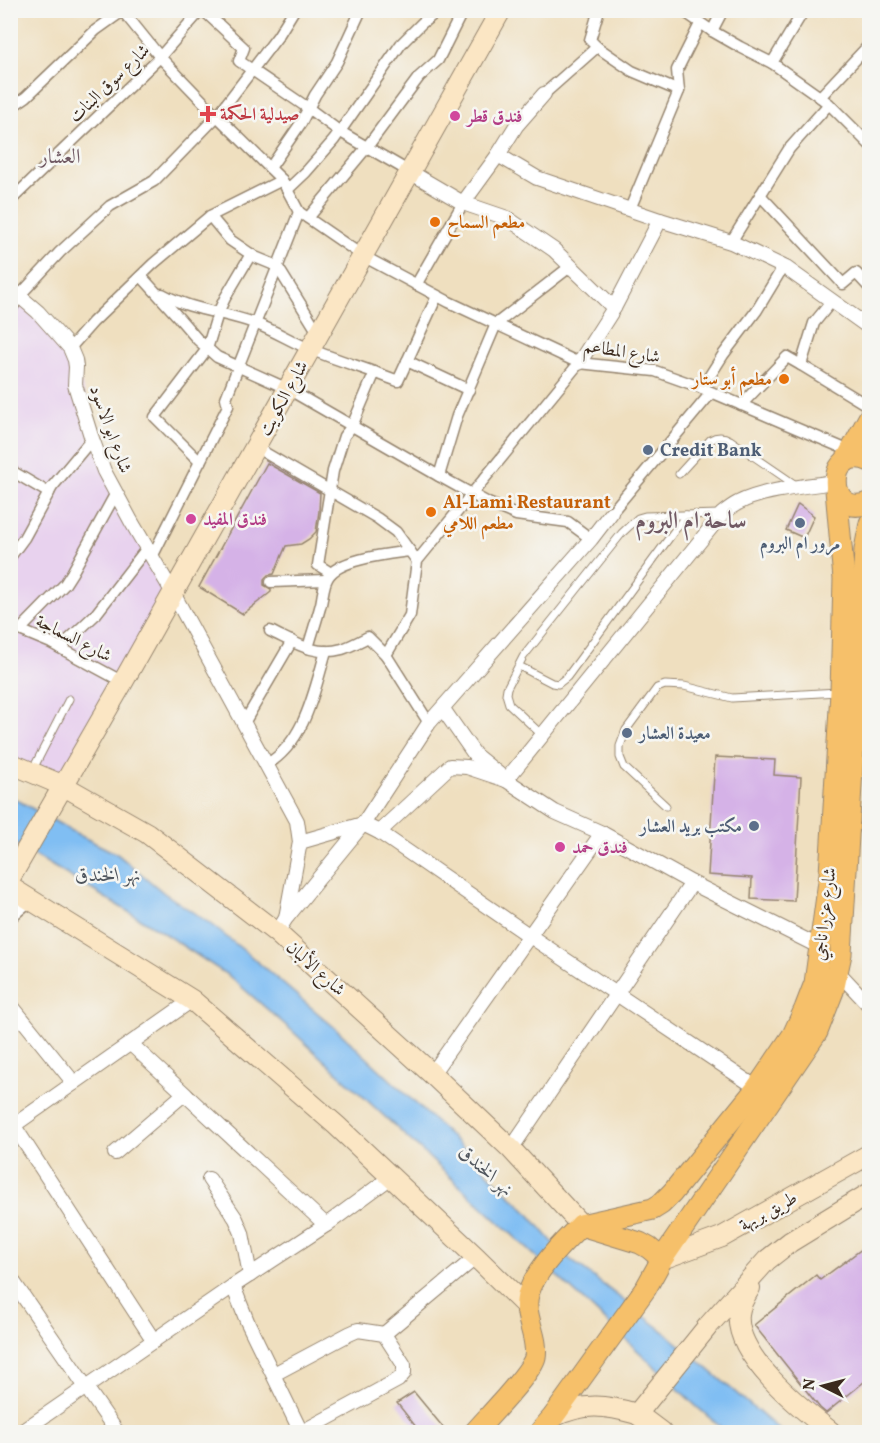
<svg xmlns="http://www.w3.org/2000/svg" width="880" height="1443" viewBox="0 0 880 1443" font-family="Vollkorn,Amiri,serif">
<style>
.built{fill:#e8d2ee}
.water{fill:#80bef3;stroke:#5e7488;stroke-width:1.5}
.building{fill:#d5b2e7}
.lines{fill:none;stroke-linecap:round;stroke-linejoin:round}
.service-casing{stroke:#95846e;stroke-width:9}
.pedestrian-casing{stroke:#95846e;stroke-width:13}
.minor-casing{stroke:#95846e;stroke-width:16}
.secondary-casing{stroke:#95846e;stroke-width:22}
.primary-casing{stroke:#95846e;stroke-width:23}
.service{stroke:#fff;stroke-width:7}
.pedestrian{stroke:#fff;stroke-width:10}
.minor{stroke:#fff;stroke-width:14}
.secondary{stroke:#fbe6c4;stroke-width:20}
.primary{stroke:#f6c06b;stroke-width:21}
.health-dot{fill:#e0444e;stroke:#f6f6f2;stroke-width:2}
.hotel-dot{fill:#d1479c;stroke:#f6f6f2;stroke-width:2}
.food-dot{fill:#e8710a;stroke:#f6f6f2;stroke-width:2}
.service-dot{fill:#5c6f8a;stroke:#f6f6f2;stroke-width:2}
.labels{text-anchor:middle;stroke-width:5;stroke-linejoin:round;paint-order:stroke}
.street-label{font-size:18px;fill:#3b2a1e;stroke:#f6f6f2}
.health-label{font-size:18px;font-weight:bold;fill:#be3a42;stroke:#f6f6f2;text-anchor:start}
.hotel-label{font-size:18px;font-weight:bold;fill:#b23c85;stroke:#f6f6f2;text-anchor:start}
.food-label{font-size:18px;font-weight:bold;fill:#c56008;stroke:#f6f6f2;text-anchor:start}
.service-label{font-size:18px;font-weight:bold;fill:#4e5e75;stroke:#f6f6f2;text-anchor:start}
.water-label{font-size:20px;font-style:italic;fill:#50565e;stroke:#f6f6f2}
.quarter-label{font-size:21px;fill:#715a64;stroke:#f6f6f2}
.district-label{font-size:24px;font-weight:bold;fill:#715a64;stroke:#f6f6f2}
</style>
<rect width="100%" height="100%" fill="#f6f6f2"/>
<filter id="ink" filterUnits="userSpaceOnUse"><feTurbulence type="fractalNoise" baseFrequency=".0167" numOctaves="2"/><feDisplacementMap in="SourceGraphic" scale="12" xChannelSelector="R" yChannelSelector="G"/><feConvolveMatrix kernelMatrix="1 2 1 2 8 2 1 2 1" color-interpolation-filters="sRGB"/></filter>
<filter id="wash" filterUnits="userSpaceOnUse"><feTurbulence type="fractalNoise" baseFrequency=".008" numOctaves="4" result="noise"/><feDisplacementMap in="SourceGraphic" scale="24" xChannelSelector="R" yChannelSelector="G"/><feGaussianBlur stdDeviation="1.35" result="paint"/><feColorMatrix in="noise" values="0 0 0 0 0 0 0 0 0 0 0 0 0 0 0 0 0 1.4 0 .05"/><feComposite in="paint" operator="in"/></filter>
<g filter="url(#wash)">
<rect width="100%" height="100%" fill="#efdfbf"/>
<polygon class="built" points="10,282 70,348 116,493 173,593 64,786 11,763"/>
<polygon class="water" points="10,796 81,836 117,854 164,893 209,923 247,953 334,1027 457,1142 527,1212 562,1253 666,1333 782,1432 726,1432 696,1406 651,1363 289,1028 229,976 162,932 11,841"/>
<g id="blocks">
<g class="building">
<polygon points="267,463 320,493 319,511 316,532 309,539 301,544 286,546 274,574 268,575 264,579 264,585 271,589 271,592 243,614 199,587"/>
<polygon points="798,504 814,516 804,538 786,530"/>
<polygon points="715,757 775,760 774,775 801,777 794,901 751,899 752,878 708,875"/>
<polygon points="870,1243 870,1377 826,1413 820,1408 754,1325 816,1275 820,1280"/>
<polygon points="414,1392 447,1432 420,1432 397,1403"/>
</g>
</g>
</g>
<g filter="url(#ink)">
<use href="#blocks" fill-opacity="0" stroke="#95846e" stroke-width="1.5"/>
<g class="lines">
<g class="service-casing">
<g id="service">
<path d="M679,474L710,440C717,436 723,436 730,440L797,486"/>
<polyline points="519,666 552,683 558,684 567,677 686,515"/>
<polyline points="542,735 509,704 506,694 507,688 523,657 622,533 638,518 645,516 721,514"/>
<polyline points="33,769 69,699"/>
<polyline points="666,806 624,767 620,757 620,746 626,730 657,688 665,685 684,686 732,698 838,692"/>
</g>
</g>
<g class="pedestrian-casing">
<g id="pedestrian">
<polyline points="122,10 160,57 217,116 282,180 299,212 363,256 449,302 579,363 655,371 697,386 850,451"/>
<polyline points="203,10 244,48 239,61 308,108 339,131 410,172"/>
<polyline points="682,10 712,31 740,47 772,63 820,97 829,104 870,145"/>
<polyline points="712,31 723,10"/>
<polyline points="597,47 632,71 679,91"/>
<polyline points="772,63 804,10"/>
<polyline points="544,94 597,47 590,40 598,13 596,10"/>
<polyline points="820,97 870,44"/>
<polyline points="10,108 26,97 96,30 124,10"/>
<polyline points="270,168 301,123 315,95 337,62 361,10"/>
<polyline points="287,190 306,172 334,140 401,44 422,23 439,10"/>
<polyline points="760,195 843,284 856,273 870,288"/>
<polyline points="10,201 160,57 201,10"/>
<polyline points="630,209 679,91 677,70 700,24"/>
<polyline points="210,216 230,240 255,257 277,266 319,334"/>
<polyline points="308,218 367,147 419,77 438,60 463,10"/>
<polyline points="731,242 789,149 829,104"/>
<polyline points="141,276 179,318 198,340 217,357 288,389 439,476 488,503 516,515 568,522 591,539"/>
<polyline points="416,285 463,203"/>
<path d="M162,294C191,310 223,312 254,323C274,330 292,342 312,350C340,361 370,370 398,381L437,296"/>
<polyline points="10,311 20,295 60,252 110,206 154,181 217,116 278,36 294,10"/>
<polyline points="70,348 93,322 153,264 210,216 282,180"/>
<polyline points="407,361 469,390"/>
<polyline points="801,365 870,407"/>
<polyline points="702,388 723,355 757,310 783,267"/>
<polyline points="741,405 787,357 801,365 814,323 832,301"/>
<polyline points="255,447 377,518 396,532 417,561"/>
<polyline points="200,462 155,417 207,349 218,313 225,298 251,254"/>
<polyline points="10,470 49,493"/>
<polyline points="439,476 457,416 496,324 571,266"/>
<polyline points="611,513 711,393"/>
<polyline points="10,557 24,538 52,487 92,439"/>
<polyline points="152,557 228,406 226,398 299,212"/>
<polyline points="331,573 318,565 333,471 344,436 352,426 375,372"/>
<polyline points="271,582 326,580"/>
<polyline points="10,626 51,643 123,682"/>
<polyline points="20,630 65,584 72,573 116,493"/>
<path d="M270,631C294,642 315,657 342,649C351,646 360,641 368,637L386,655L429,723"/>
<polyline points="60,648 96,614 147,548"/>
<path d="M308,648C312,634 317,619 321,604C323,596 323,585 328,577C339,559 389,554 410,551"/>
<polyline points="386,655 410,615 417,561 579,363"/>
<polyline points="244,723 292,641"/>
<path d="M266,765C305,742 314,692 326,651"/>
<polyline points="10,918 31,900"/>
</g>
</g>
<g class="minor-casing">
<g id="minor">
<polyline points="498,155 537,178 660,220 731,242 786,268 870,328"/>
<polyline points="410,172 463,203 507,218 554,250 614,308"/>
<polyline points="463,203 498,155 516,126 544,94"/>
<polyline points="10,288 38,312 70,348 75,360 76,367 75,385 91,436 104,471 131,521 173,593 297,821 300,842 286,918 277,933"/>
<polyline points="579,363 614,308 660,220"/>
<polyline points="443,709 475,755 506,780 555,812 602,833 692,883 820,947"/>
<path d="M379,832L450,766L467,767L506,780L722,514C727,510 732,506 738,503C762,490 807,486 835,482"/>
<polyline points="300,842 363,824 429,723 591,539 611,513"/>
<polyline points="287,917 363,824 379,832 530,936 757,1088"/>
<polyline points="838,972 870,1006"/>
<polyline points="10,1004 74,1083"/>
<polyline points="131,1044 326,1225"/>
<polyline points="432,1074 602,833"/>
<polyline points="14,1126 154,1341"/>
<polyline points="10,1128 192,1000"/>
<polyline points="511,1149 692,883"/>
<polyline points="115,1153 184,1094"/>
<polyline points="209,1179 236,1219 242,1233 250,1275"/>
<polyline points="10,1277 117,1432"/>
<polyline points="233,1286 247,1321 301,1432"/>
<polyline points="384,1334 476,1257"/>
<polyline points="274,1374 349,1334 358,1330 384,1334 404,1365 404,1373 398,1380 302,1432"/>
<polyline points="21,1432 233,1286 326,1225 391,1177"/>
</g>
</g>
<g class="secondary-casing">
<g id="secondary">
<polyline points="10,763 64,786 147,833 277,933 432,1074 511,1149 581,1225"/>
<polyline points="10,878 123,682 501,10"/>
<polyline points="10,887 192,1000 336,1125 476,1257 527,1307"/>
<polyline points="662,1259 722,1237 870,1154"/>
<path d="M750,1288C745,1296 740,1304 739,1314C734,1356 802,1409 831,1432"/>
<polyline points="637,1414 661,1432"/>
<path d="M553,1417C584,1402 606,1405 637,1414L708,1326L767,1260L790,1242L870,1193"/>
</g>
</g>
<g class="primary-casing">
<g id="primary">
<path d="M870,461C825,441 825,522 870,502"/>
<polyline points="845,462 870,416"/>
<polyline points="581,1225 653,1209 661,1204 672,1193 757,1088 793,1035 805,1009 815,983 830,874 841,692 844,579 836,490"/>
<polyline points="584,1226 640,1243 649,1248 662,1259"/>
<path d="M475,1432C487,1418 532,1372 535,1357C538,1340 528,1324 527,1307C524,1281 562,1243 581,1225"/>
<polyline points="540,1432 553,1417 646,1288 662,1259 817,1032 833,991 841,954 865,550 870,523"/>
</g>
</g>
<use href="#service" class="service"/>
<use href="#pedestrian" class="pedestrian"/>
<use href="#minor" class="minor"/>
<use href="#secondary" class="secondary"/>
<use href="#primary" class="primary"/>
</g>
</g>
<path class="health-dot" d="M205 105h6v6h6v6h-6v6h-6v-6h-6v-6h6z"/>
<g class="hotel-dot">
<circle cx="455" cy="116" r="6"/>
<circle cx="191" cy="519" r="6"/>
<circle cx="560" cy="847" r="6"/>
</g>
<g class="food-dot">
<circle cx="435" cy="222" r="6"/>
<circle cx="784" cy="379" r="6"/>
<circle cx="431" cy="512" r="6"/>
</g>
<g class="service-dot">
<circle cx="648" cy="450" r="6"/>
<circle cx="800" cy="523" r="6"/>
<circle cx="627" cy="733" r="6"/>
<circle cx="754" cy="826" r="6"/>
</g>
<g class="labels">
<g class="street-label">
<text transform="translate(109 83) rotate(-44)" y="6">شارع سوق البنات</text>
<text transform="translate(622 351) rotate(9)" y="6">شارع المطاعم</text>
<text transform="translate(283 398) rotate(-61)" y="6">شارع الكويت</text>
<text transform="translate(111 429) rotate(70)" y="6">شارع ابو الاسود</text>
<text transform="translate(74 638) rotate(27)" y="6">شارع السماجة</text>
<text transform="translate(824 914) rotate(-83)" y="6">شارع عزرا ناجي</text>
<text transform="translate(316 968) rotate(42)" y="6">شارع الألبان</text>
<text transform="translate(768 1211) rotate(-29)" y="6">طريق بريهة</text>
</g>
<g class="health-label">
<text x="220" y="120">صيدلية الحكمة</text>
</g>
<g class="hotel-label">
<text x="467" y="122">فندق قطر</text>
<text x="203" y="525">فندق المفيد</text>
<text x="572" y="853">فندق حمد</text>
</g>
<g class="food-label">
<text x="447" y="228">مطعم السماح</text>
<text x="772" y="385" text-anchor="end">مطعم أبو ستار</text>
<text x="443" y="508">Al-Lami Restaurant<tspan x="443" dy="21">مطعم اللامي</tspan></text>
</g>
<g class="service-label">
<text x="660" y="456">Credit Bank</text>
<text x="800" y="549" text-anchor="middle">مرور ام البروم</text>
<text x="639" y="739">معيدة العشار</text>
<text x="742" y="832" text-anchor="end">مكتب بريد العشار</text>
</g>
<g class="water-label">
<text x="108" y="881">نهر الخندق</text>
<text transform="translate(487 1170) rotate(42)" y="7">نهر الخندق</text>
</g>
<g class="quarter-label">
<text x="60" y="163">العشار</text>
</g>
<g class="district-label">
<text x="691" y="528">ساحة ام البروم</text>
</g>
</g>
<rect width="880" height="1443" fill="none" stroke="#f6f6f2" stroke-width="36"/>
<g transform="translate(823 1386) rotate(276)" stroke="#f6f6f2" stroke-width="4.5" paint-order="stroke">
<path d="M0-4.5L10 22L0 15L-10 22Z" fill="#3b2a1e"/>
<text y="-9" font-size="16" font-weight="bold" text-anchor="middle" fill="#3b2a1e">N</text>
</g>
</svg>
